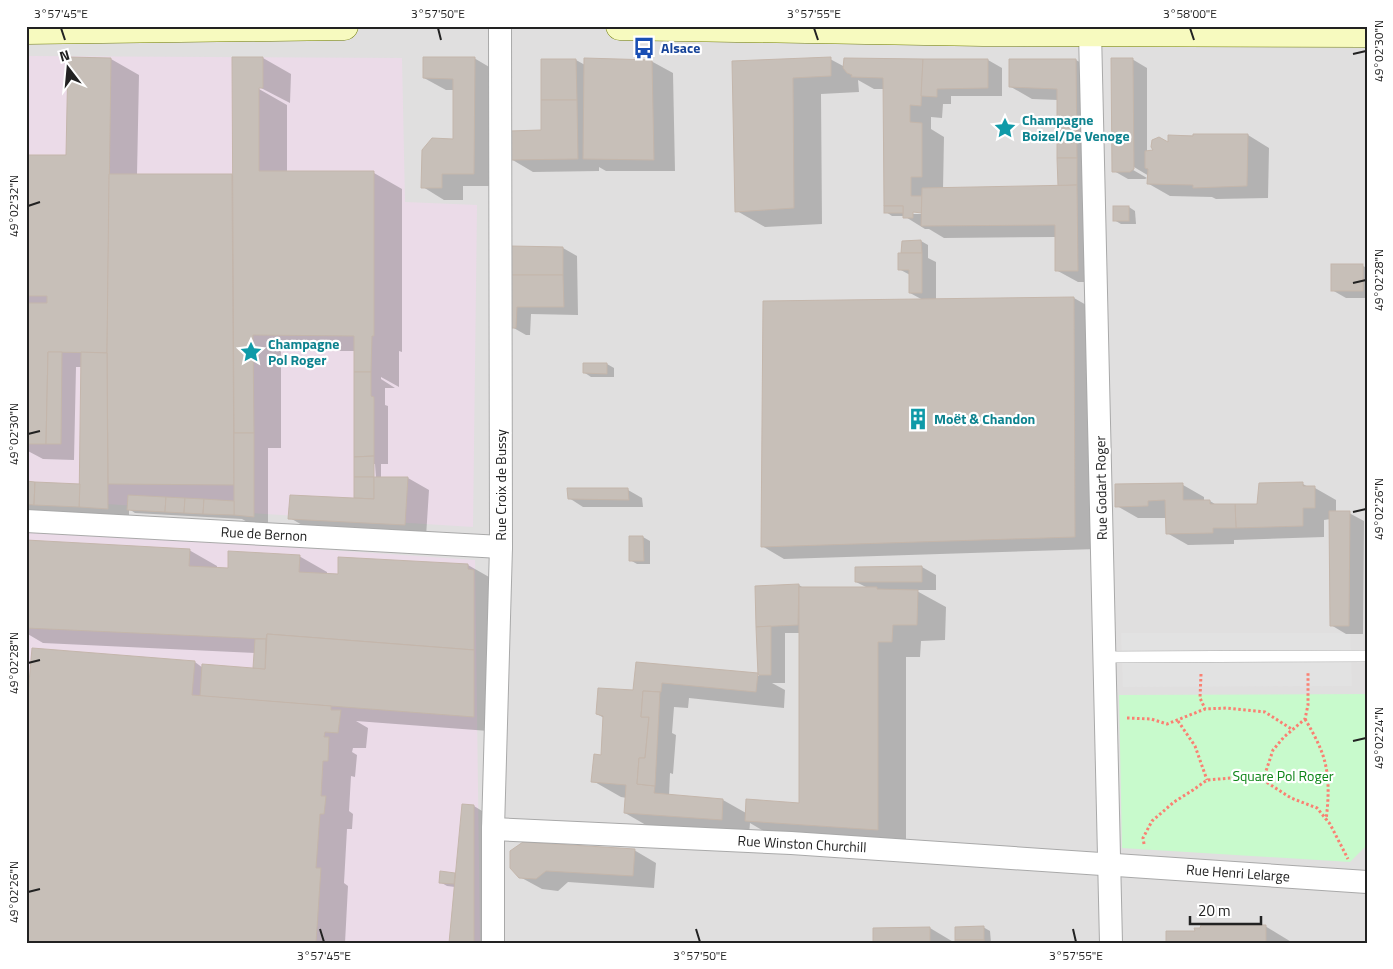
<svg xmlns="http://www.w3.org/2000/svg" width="1393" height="969" viewBox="0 0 1393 969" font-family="'Titillium Web',sans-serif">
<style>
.residential{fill:#e0dfdf}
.industrial{fill:#ebdbe8}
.park{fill:#c8facc}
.parking{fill:#e2e2e2}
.shadow{fill:#0003;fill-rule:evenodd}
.building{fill:#c7bfb8;stroke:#c4b6ab}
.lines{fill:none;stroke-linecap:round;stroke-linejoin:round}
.service-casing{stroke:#a9a9a9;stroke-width:12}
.minor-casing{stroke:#a9a9a9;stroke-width:24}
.secondary-casing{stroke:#707d05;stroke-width:29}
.path{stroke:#fa8072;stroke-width:3;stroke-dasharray:2.5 2.5;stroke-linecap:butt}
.service{stroke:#fff;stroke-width:11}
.minor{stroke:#fff;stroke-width:22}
.secondary{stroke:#f7fabf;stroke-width:28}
.ticks{fill:none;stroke:#222;stroke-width:2}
.labels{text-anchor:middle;stroke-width:4.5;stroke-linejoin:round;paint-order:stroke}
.transit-label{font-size:14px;font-weight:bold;fill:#164399;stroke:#fff;text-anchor:start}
.culture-label{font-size:14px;font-weight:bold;fill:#0d838f;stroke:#fff;text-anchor:start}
.street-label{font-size:14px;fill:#222;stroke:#fff}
.park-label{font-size:14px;fill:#0c8416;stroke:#fff}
.neatline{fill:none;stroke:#222;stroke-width:2}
.ticks-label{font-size:12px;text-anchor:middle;fill:#222}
</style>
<rect width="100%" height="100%" fill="#f2efe9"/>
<rect class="residential" x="26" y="26" width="1341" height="917"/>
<g class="industrial">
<polygon points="26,56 402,58 405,202 477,205 473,527 26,499"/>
<polygon points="26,529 475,560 480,943 26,943"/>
</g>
<polygon class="park" points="1367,694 1367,845 1350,862 1122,848 1119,695"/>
<polygon class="parking" points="1121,633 1350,633 1352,686 1123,687"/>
<g class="shadow">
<path d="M263,58L291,74L290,103L259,87V89L287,105V173H374L402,189V352L399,351V387L381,377V379L395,388H385V405L388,406V464H381V478H408L429,490L426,537L311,530L290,518L355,499V351H281V448H268V524L249,523L242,519L135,513L129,509V520L26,511V482L81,486L82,367H76L74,460L43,459L26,450V156L67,157L111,59L139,75L137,175H234ZM373,464H375L376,478H373Z"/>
<polygon points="474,58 496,71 496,186 463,186 463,200 444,200 423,187 454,140 454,90 446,90 424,78"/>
<path d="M830,59L845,67L988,60L1002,68V96H951V104H943L942,118L931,117V129L944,137L943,189L1059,187L1058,100L1032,99L1011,87L1076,60L1097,72L1099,282H1078L1056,270V237L944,238L929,229H925L904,216H892L886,212L884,89H874L858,80L859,92L821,94L822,224L765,227L737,211L733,62ZM911,211L928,212V214H913Z"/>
<polygon points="1132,59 1147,68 1147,152 1155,151 1169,144 1169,136 1248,135 1269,148 1268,198 1216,199 1212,197 1170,196 1149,184 1149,176 1129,164 1128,167 1147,178 1145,179 1128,179 1114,171"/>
<polygon points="576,60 585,65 651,61 673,73 675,171 606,171 599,167 599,171 533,172 511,159 542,131"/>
<polygon points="1129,207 1135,211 1136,224 1121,224 1114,220"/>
<polygon points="921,241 928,245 928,258 936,262 936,300 1074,298 1095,310 1097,549 784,559 762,546 923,300 910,293 910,275 899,269 903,242"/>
<polygon points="512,248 563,248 577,256 578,315 531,314 530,335 526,335 512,327"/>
<polygon points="1363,266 1367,268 1367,298 1346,298 1332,290"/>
<polygon points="585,364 607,364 614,368 614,377 591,377 585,373"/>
<polygon points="1303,484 1310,488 1315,488 1336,500 1336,513 1349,513 1364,521 1363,634 1346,634 1331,625 1331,519 1324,520 1324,537 1234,540 1234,544 1188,545 1167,533 1167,518 1138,518 1117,506 1183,485 1204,497 1204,501 1210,501 1218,506 1259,505"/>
<polygon points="628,490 642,498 643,507 583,507 569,498"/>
<polygon points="643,537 650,541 650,564 637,564 630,560"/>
<polygon points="26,541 189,550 217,566 217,568 229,569 299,556 327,572 327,574 339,575 468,565 496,581 502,732 356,721 368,728 366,748 353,748 352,752 357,755 355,777 351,776 349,811 353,814 352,829 347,829 344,883 348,886 345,943 26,943 195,662 203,668 259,670 254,667 255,653 43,643 26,633"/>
<path d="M922,567L936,575V590H915L946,607L945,640L921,641L920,657H906V846L774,837L750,823L749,835L653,829L625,813L627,798L621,797L593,781L602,756L604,718L597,714L634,691L637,663L759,676L756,587L799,585L805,589L868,588L856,582V568ZM785,633H800L801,804L746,813L723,800L669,796L670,773L673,774L676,735L672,733L674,707L688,708L689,698L784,708L785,690L772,683H785Z"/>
<polygon points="474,806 495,819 495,943 450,943 455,887 447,886 440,882 455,874 456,875"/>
<polygon points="634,850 656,863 654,888 568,882 558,891 542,889 520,877"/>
<polygon points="1265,926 1293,943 1168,943 1196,932"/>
<polygon points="983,927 990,931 991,943 956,943"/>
<polygon points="930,928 955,943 875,943"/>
</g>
<g class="building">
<polygon points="68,57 111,58 107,353 48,352 46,444 26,444 26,303 47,303 47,296 26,296 26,155 66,155"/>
<polygon points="232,57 263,57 263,88 259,88 259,171 374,171 374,336 372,336 371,372 354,372 354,336 253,335 254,433 234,433"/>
<polygon points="423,57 475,57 474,174 442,174 442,188 421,188 422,150 432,138 453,139 453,79 423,78"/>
<polygon points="831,57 831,76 793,78 794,208 735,212 732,61"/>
<polygon points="584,58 652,60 654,160 583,159"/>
<polygon points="844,58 923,59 921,106 910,105 910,122 922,123 922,177 911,177 911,196 922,196 922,213 913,212 913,218 903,218 903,206 884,206 883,78 851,77 852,75 847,73 843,68"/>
<polygon points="1111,58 1133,58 1134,169 1130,172 1112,172"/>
<polygon points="541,59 576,59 577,100 541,100"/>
<polygon points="923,59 988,59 988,88 937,89 937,97 921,96"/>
<polygon points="1009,59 1076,59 1077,158 1057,158 1057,89 1009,87"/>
<polygon points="541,100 577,100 578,159 510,160 510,131 541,130"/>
<polygon points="1193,134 1248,134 1247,186 1193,188 1193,185 1147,184 1148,169 1145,168 1145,151 1153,150 1151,147 1152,140 1159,137 1168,142 1168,135 1193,136"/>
<polygon points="1057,158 1077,158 1077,185 1058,186"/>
<polygon points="109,174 232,174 234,485 108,484 107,353"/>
<polygon points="1077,185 1078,271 1055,271 1055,225 921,226 922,188"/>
<rect x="884" y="206" width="19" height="7"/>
<rect x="1113" y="206" width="16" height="15"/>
<polygon points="921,240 922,253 901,253 902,241"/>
<polygon points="510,246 563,247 563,275 510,275"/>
<polygon points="898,253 922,253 922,293 909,293 909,270 898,270"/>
<rect x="1331" y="264" width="32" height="27"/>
<polygon points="510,275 563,275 564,307 517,307 516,328 510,328"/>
<polygon points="1074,297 1075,537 761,547 763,301"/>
<polygon points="48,352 62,352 61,444 46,444"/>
<polygon points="81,352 107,353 108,509 79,507"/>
<polygon points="583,363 607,363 607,374 583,373"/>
<polygon points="354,372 371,372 371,396 374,397 374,456 354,457"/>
<polygon points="234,433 254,433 254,517 234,515"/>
<polygon points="374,456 374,477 354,477 354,457"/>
<polygon points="354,477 374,477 374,499 354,498"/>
<polygon points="374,477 408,477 405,525 288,519 290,495 374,499"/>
<polygon points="26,481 35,482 34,505 26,504"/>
<polygon points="35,482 80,484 79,507 34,505"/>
<polygon points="1303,482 1303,486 1315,486 1315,508 1303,508 1303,526 1236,528 1235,504 1257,504 1259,483"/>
<polygon points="1183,483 1183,500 1210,500 1210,504 1235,504 1236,528 1213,528 1213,533 1166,534 1165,500 1148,501 1148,506 1115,507 1115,484"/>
<polygon points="567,488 628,488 629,500 568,499"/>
<polygon points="128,495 166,497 165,512 127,510"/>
<polygon points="166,497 185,498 184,513 165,512"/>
<polygon points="185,498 204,499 203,514 184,513"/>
<polygon points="204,499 234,501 234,515 203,514"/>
<polygon points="1329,511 1350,511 1349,626 1330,626"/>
<polygon points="629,536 643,536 644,561 629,561"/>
<polygon points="26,540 190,549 189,566 228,568 228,551 300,555 299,572 338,574 338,557 468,564 468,569 474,570 474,650 267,634 266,639 26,628"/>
<polygon points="922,566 922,582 855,582 855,567"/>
<polygon points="799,584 798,625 756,627 755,586"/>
<polygon points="799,587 877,587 877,589 918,590 917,625 893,625 892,642 878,642 878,830 745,821 746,799 799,803"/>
<polygon points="771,626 771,675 758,675 756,627"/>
<polygon points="267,634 474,650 474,717 200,696 202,664 265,669"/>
<polygon points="255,639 266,639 265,669 253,668"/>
<polygon points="32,648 195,661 192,695 331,706 331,710 341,710 338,733 325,732 324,737 329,737 328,761 323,761 321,796 326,796 324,814 320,814 316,868 321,868 316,943 26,943 26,717"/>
<polygon points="636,662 758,673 756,692 662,683 661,692 643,691 641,717 649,717 645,758 639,758 637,784 655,786 654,793 723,799 722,820 624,813 626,785 591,782 594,754 601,755 603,716 596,714 598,688 633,690"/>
<polygon points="643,691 660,692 655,786 637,784 639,758 645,758 649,717 641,717"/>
<polygon points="462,804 474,805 474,943 449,943"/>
<polygon points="523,842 635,849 633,876 546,871 536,879 519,878 510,868 510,851"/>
<polygon points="440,871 455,873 454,884 439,883"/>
<polygon points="1201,925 1266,925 1266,943 1166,943 1166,931 1195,931 1194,928 1200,928"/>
<polygon points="984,926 984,940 955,940 955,927"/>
<polygon points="930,927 930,943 873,943 873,928"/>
<polygon points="955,940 984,940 985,943 955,943"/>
</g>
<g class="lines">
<g class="service-casing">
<polyline id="service" points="1105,657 1367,656"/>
</g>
<g class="minor-casing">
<g id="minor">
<polyline points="1090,32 1111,943"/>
<polyline points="26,521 501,547"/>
<polyline points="493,829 791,843 1367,882"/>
<polyline points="493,943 493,829 501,547 500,26"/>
</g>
</g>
<g class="secondary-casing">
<g id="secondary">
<polyline points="620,26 983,32 1367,33"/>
<polyline points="26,30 344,26"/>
</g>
</g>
<g class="path">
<polyline points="1201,674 1200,698 1205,709"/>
<polyline points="1127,718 1151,719 1167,724 1205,709 1227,708 1265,712 1293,730"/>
<path d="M1305,719C1311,729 1317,740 1321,750C1330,772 1329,797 1326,820"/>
<polyline points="1178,721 1195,746 1207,780"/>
<polyline points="1263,780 1273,750 1284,737 1305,719 1308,705 1308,672"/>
<polyline points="1144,844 1143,838 1152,821 1174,802 1193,790 1207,780 1244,777 1263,780 1291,798 1317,808 1330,824 1348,859"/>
</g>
<use href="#service" class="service"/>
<use href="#minor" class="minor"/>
<use href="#secondary" class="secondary"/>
</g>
<path class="ticks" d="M61,28L65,40M438,28L441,40M814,28L818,40M1190,28L1194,40M1353,54L1366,51M28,206L40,202M1353,283L1366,280M28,434L40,431M1353,512L1366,509M28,663L40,660M1353,741L1366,738M28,892L40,889M320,929L324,942M696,929L700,942M1073,929L1076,942"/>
<defs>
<g id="bus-bare" transform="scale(1.725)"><path d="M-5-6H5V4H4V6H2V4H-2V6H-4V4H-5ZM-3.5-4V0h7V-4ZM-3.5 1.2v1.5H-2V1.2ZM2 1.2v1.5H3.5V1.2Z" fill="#1a4fb4" stroke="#fff" stroke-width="2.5" paint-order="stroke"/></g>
<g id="sight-bare" transform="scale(1.725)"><path d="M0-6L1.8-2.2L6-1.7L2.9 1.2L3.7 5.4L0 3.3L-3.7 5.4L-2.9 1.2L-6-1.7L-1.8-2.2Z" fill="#0f9aa8" stroke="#fff" stroke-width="2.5" paint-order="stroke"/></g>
<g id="building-bare" transform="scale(1.725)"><path d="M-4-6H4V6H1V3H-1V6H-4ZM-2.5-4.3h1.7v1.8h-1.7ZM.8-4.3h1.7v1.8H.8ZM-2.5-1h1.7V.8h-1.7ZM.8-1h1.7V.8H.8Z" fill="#0f9aa8" stroke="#fff" stroke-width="2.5" paint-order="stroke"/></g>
</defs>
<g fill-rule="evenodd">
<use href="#bus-bare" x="644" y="48"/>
<use href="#sight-bare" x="1005" y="128"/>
<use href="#sight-bare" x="251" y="352"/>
<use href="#building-bare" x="918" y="419"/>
</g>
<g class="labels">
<g class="transit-label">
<text x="661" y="53">Alsace</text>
</g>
<g class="culture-label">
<text x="1022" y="125">Champagne<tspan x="1022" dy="16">Boizel/De Venoge</tspan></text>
<text x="268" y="349">Champagne<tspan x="268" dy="16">Pol Roger</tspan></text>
<text x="934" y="424">Moёt &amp; Chandon</text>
</g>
<g class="street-label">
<text transform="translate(501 485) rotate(-90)" y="5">Rue Croix de Bussy</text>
<text transform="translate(1101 488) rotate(-91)" y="5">Rue Godart Roger</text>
<text transform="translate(264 534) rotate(3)" y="5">Rue de Bernon</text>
<text transform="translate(802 844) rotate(3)" y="5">Rue Winston Churchill</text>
<text transform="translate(1238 873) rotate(4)" y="5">Rue Henri Lelarge</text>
</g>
<g class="park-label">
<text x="1283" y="781">Square Pol Roger</text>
</g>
</g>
<rect width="1393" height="969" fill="none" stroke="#ffffff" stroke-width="55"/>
<g transform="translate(68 68) rotate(344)" stroke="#ffffff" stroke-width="4" paint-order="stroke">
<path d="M0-4L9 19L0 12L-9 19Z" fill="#222222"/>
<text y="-8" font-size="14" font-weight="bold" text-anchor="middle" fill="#222222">N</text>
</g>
<path d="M1190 916v8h71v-8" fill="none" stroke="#222222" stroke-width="2.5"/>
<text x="1198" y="916" font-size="15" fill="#222222" stroke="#ffffff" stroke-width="4" paint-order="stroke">20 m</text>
<rect x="28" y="28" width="1338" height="914" class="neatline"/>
<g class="ticks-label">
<text x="61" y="18">3°57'45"E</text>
<text x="438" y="18">3°57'50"E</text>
<text x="814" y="18">3°57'55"E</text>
<text x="1190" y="18">3°58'00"E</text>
<text transform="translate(1379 51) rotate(-90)" y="4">49°02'30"N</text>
<text transform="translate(14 206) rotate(-90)" y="4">49°02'32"N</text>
<text transform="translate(1379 280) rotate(-90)" y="4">49°02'28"N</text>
<text transform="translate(14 434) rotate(-90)" y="4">49°02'30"N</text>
<text transform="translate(1379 509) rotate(-90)" y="4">49°02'26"N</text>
<text transform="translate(14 663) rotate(-90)" y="4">49°02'28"N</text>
<text transform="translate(1379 738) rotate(-90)" y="4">49°02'24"N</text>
<text transform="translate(14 892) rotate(-90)" y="4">49°02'26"N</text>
<text x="324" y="960">3°57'45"E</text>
<text x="700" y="960">3°57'50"E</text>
<text x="1076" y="960">3°57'55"E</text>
</g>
</svg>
